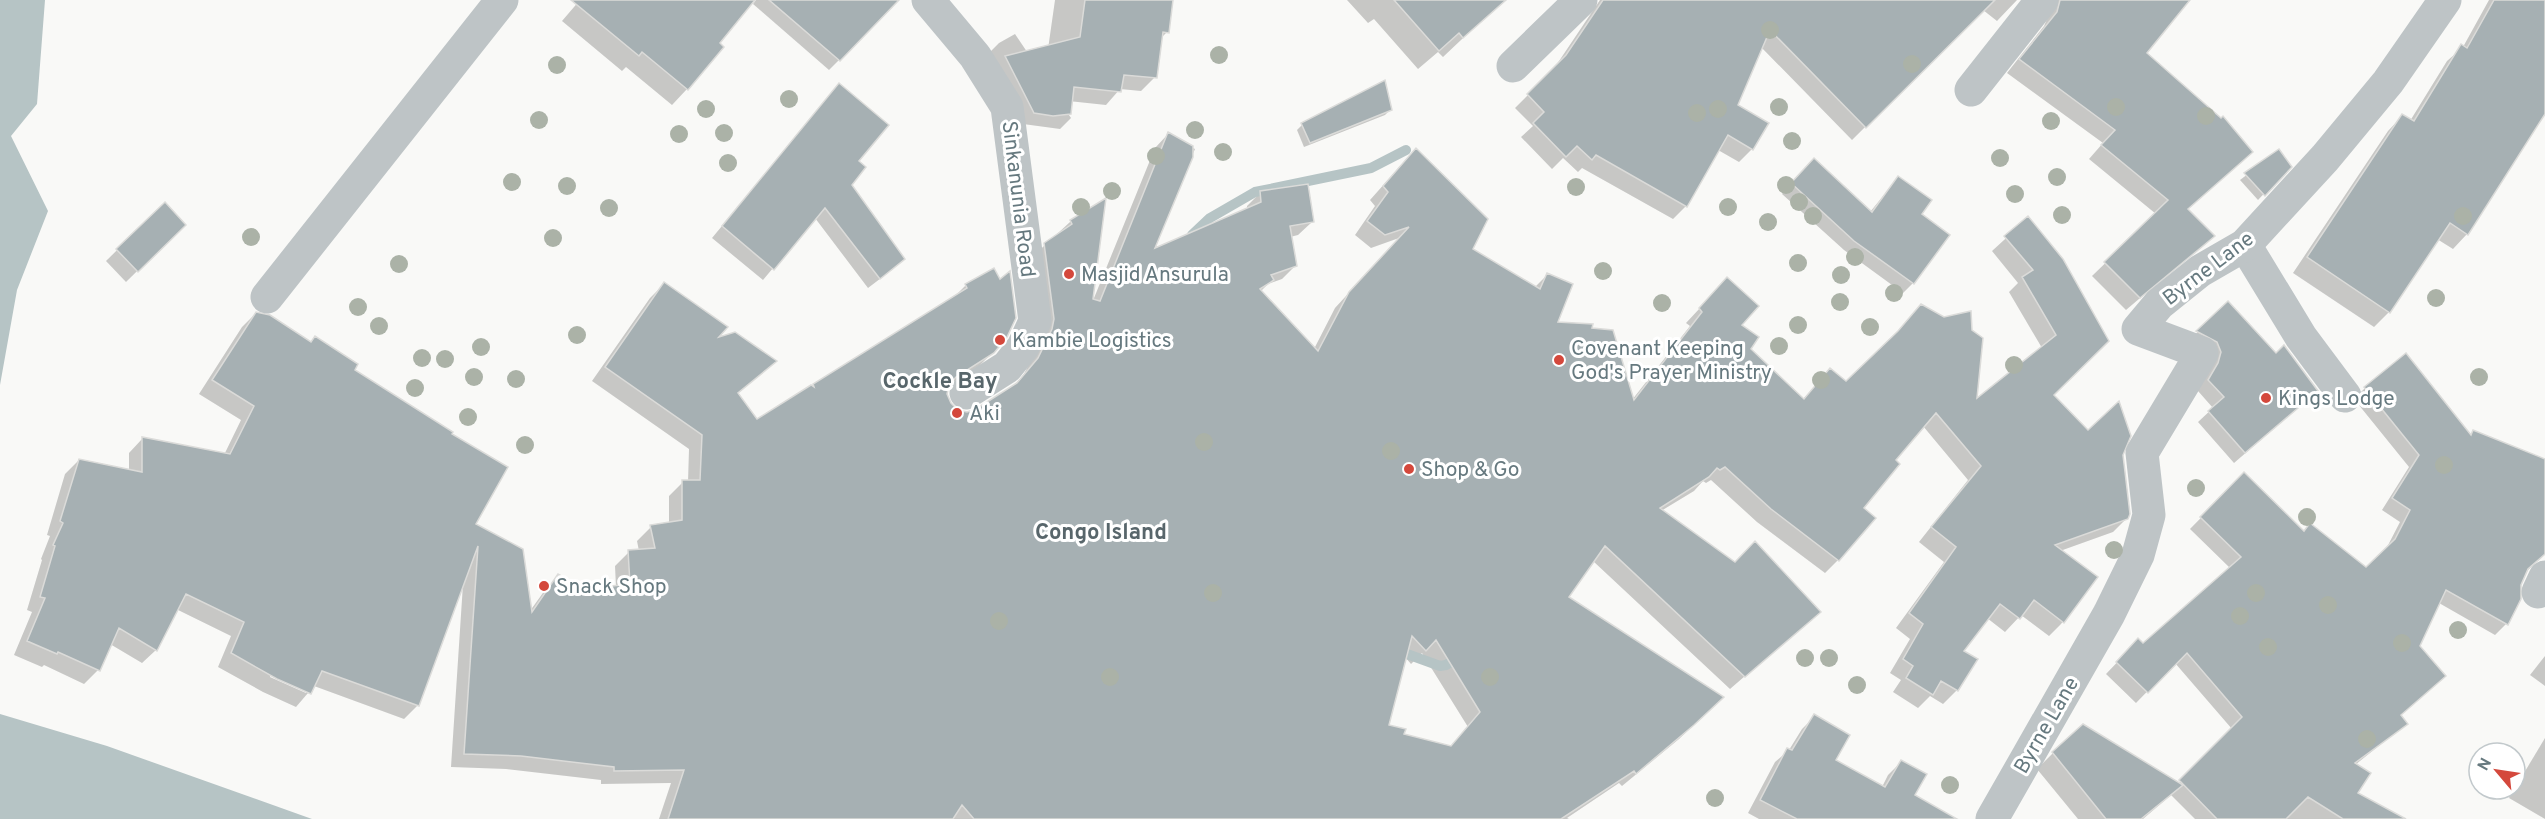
<svg xmlns="http://www.w3.org/2000/svg" width="2545" height="819" viewBox="0 0 2545 819" font-family="Overpass,sans-serif">
<style>
.water{fill:#b6c4c5}
.shadow{fill:#0003;fill-rule:evenodd}
.lines{fill:none;stroke-linecap:round;stroke-linejoin:round}
.stream{stroke:#b6c4c5;stroke-width:10}
.building{fill:#a6b0b3;stroke:#dbdbd9;stroke-width:1.5;fill-rule:evenodd}
.minor{stroke:#bec4c6;stroke-width:33}
.tree{fill:#abb2a7}
.poi-dot{fill:#d4483c;stroke:#fff;stroke-width:2}
.labels{text-anchor:middle;stroke-width:6;stroke-linejoin:round;paint-order:stroke}
.street-label{font-size:21px;fill:#66797f;stroke:#fff}
.poi-label{font-size:21px;fill:#66797f;stroke:#fff;text-anchor:start}
.neighbourhood-label{font-size:22px;font-weight:bold;fill:#58666b;stroke:#fff}
</style>
<rect width="100%" height="100%" fill="#f9f9f7"/>
<g class="water">
<polygon points="0,0 45,0 37,104 11,136 48,211 17,290 0,385"/>
<polygon points="0,714 107,746 312,819 0,819"/>
</g>
<g class="shadow">
<polygon points="580,0 736,0 718,43 687,89 672,105 626,67 622,71 562,21"/>
<polygon points="756,0 842,0 870,29 829,70 753,4"/>
<polygon points="1055,0 1171,0 1167,32 1160,39 1155,77 1141,91 1120,89 1106,105 1059,100 1071,118 1060,129 1023,124 988,54 999,43 1015,34 1044,77"/>
<polygon points="1347,0 1492,0 1497,6 1443,57 1438,52 1418,69 1374,19 1368,23"/>
<polygon points="1600,0 2017,0 1997,21 1983,10 1852,140 1761,47 1737,106 1752,149 1739,162 1718,150 1686,206 1673,219 1582,168 1578,172 1563,158 1552,169 1521,137 1533,126 1515,108 1553,70"/>
<polygon points="2042,0 2186,0 2145,53 2187,210 2213,236 2126,310 2092,276 2156,214 2089,159 2103,143 2007,73 2044,26 2048,17"/>
<polygon points="2489,0 2545,0 2545,112 2467,234 2453,249 2437,239 2389,312 2374,327 2293,273 2388,131 2402,116 2410,121 2447,61 2463,47"/>
<polygon points="839,85 857,162 850,185 893,269 868,288 815,218 763,280 712,238"/>
<polygon points="1390,110 1385,115 1304,147 1297,130 1302,125"/>
<path d="M1168,134L1195,149L1152,250L1247,209V206L1261,192L1312,222L1298,235L1290,237L1296,265L1282,279L1268,284L1260,292L1314,349L1335,308L1399,238L1371,248L1355,235L1375,206L1370,200L1402,164L1471,250L1535,287L1547,275L1556,324L1591,329L1632,400L1690,326L1686,323L1714,293L1739,326L1749,349L1803,399L1830,370L1846,383L1888,343L1908,320L1975,402L2042,348L2009,292L2018,283L1992,251L2028,218L2062,259L2052,395L2087,432L2122,455L2127,518L2113,532L2060,551L2096,578L2061,624L2049,636L2021,615L2005,632L1987,618L1962,651L1957,690L1943,704L1930,696L1918,708L1893,692L1901,680L1890,673L1910,639L1896,628L1944,562L1919,542L1968,480L1923,426L1894,460L1862,508L1838,560L1825,573L1757,522L1711,480L1706,483L1703,481L1694,491L1661,511L1735,564L1819,612L1730,689L1593,561L1567,598L1722,697L1679,739L1622,786L1619,783L1567,818L1569,819H659L671,783L601,784V780L506,769L451,767L463,584L418,705L404,719L314,686L296,707L263,692L218,667L231,636L176,609L156,650L142,663L110,644L98,670L84,684L44,665L42,667L14,655L32,612L27,610L42,560L41,559L50,536L47,535L65,474L79,460L129,471V453L142,439L224,455L241,420L199,394L242,327L256,313L310,343L315,338L353,370L474,525L530,611L545,590L559,576L584,591L616,587L615,566L629,552L639,551L637,541L651,527L669,524V496L683,482H688L689,449L592,381L650,298L664,284L714,341L775,361L737,394L756,421L951,300L966,285L993,352L979,366L947,386L946,394L949,404L957,411L967,413L977,410L1013,387L1024,374L1039,344L1031,258L1070,222L1105,201L1092,303L1155,148ZM1422,653L1468,727L1450,747L1403,735L1387,726L1405,657L1411,664ZM271,674L306,690V693L270,677Z"/>
<polygon points="2278,151 2290,166 2258,200 2240,180"/>
<polygon points="1804,170 1870,212 1898,178 1920,214 1913,283 1903,293 1844,250 1782,194"/>
<polygon points="164,204 184,225 126,282 106,261"/>
<polygon points="2228,304 2306,401 2234,463 2198,422 2213,408 2198,391 2187,342"/>
<polygon points="2365,388 2469,436 2473,432 2545,461 2545,549 2542,557 2528,570 2520,584 2520,599 2506,624 2495,635 2439,603 2418,647 2400,716 2406,724 2355,765 2356,793 2403,819 2195,819 2171,795 2143,819 2078,819 2037,769 2053,753 2178,784 2232,729 2175,663 2136,703 2106,674 2127,652 2143,645 2230,568 2190,529 2244,474 2303,533 2366,569 2385,551 2400,522 2382,510 2409,467 2354,399"/>
<polygon points="2545,656 2545,686 2530,675"/>
<polygon points="1815,716 1834,760 1882,787 1888,775 1901,762 1913,795 1933,819 1759,819 1748,813 1775,762 1789,750 1802,729"/>
<polygon points="2545,738 2545,819 2509,798"/>
</g>
<g class="lines">
<g class="stream">
<polyline points="1191,240 1192,235 1210,218 1255,192 1371,168 1406,150"/>
<polyline points="1396,650 1440,666 1446,665 1461,655"/>
</g>
</g>
<g class="building">
<polygon points="571,0 755,0 720,43 724,47 688,90 642,52 639,56"/>
<polygon points="769,0 899,0 840,61"/>
<polygon points="1085,0 1173,0 1169,33 1163,32 1157,78 1124,75 1121,92 1074,87 1071,114 1053,116 1034,113 1005,56 1080,37"/>
<polygon points="1394,0 1506,0 1463,38 1459,33 1439,51"/>
<polygon points="1603,0 1995,0 1866,128 1770,30 1738,105 1769,123 1753,150 1728,135 1687,207 1596,155 1592,160 1577,146 1566,157 1533,123 1544,112 1527,94 1566,55"/>
<polygon points="2060,0 2190,0 2147,53 2221,118 2223,116 2253,152 2188,209 2215,236 2140,298 2104,262 2168,200 2101,145 2115,130 2019,59 2057,12"/>
<polygon points="2494,0 2545,0 2545,114 2468,235 2450,223 2390,313 2307,257 2402,114 2414,121 2461,44 2467,48"/>
<polygon points="1385,80 1392,110 1310,143 1301,123"/>
<polygon points="839,83 889,125 859,161 866,167 852,185 905,259 880,279 825,208 774,270 722,226"/>
<path d="M1168,132L1193,146V157L1155,248L1261,202L1260,191L1308,184L1314,222L1290,226L1297,266L1271,275L1274,280L1260,289L1318,351L1349,292L1409,227L1385,235L1367,221L1388,192L1383,186L1416,148L1488,219L1473,249L1540,289L1547,273L1573,284L1558,322L1593,324L1592,328L1613,330L1634,400L1702,312L1699,308L1727,277L1759,306L1742,325L1759,337L1751,349L1804,399L1830,368L1846,381L1898,331L1921,304L1944,317L1971,311L1972,330L1983,338L1977,398L2056,335L2022,277L2033,270L2004,236L2028,216L2063,259L2109,341L2054,395L2088,430L2119,401L2131,436L2123,455L2130,514L2128,519L2055,545L2098,577L2064,623L2034,600L2020,619L2000,604L1964,651L1978,659L1958,691L1941,681L1933,695L1906,678L1913,666L1903,659L1923,624L1909,613L1956,547L1931,527L1981,466L1936,413L1896,460L1900,464L1864,508L1876,518L1839,561L1771,509L1725,467L1720,470L1717,468L1709,477L1660,508L1735,562L1755,541L1821,612L1745,677L1605,546L1569,597L1724,697L1694,725L1636,774L1634,771L1561,819H974L962,805L953,819H668L684,770L614,771V767L521,756L464,754L478,546L419,706L322,671L311,694L277,679L231,653L244,622L186,594L157,651L119,628L100,671L58,652L57,654L27,641L45,598L40,597L55,546L53,545L63,523L60,521L79,459L142,472V437L230,454L254,406L212,380L256,312L270,315L311,342L315,336L358,364L355,370L453,432L452,434L508,467L476,524L523,549L532,612L558,574L584,589L630,584L628,550L655,548L650,525L682,520V480H700L702,435L605,367L664,282L728,327L719,337L735,332L777,361L738,393L757,419L811,385L814,387L813,384L967,288L965,284L994,268L1000,279L1010,271L1016,318L1007,337L994,353L956,377L949,385L947,394L951,403L958,410L967,412L976,409L1017,383L1038,358L1052,329L1054,319L1044,243L1072,224L1070,220L1106,198L1093,299L1100,301ZM1412,636L1426,651L1436,640L1480,712L1451,746L1404,734L1406,729L1389,725Z"/>
<polygon points="2279,149 2292,167 2265,196 2244,173"/>
<polygon points="1814,158 1872,212 1898,176 1932,200 1922,214 1950,235 1914,284 1854,241 1791,183"/>
<polygon points="165,202 186,225 138,272 116,249"/>
<polygon points="2228,301 2276,353 2284,345 2318,391 2245,453 2208,411 2224,397 2208,380 2218,363 2221,352 2217,342 2196,331"/>
<polygon points="2406,353 2471,435 2473,430 2545,459 2545,554 2528,569 2521,585 2521,599 2508,625 2446,590 2420,646 2446,676 2401,715 2408,724 2355,763 2371,773 2358,793 2406,819 2343,819 2308,797 2286,819 2217,819 2179,780 2242,717 2187,653 2148,693 2116,662 2138,638 2143,643 2241,557 2200,517 2244,472 2304,531 2310,523 2366,567 2395,539 2410,510 2392,498 2419,455 2364,387"/>
<polygon points="1814,714 1850,735 1836,760 1885,787 1901,760 1927,774 1915,795 1957,819 1797,819 1760,800 1787,748 1792,750"/>
<polygon points="2083,724 2183,785 2141,819 2106,819 2052,752"/>
</g>
<g class="lines">
<g class="minor">
<polyline points="928,0 975,56 1007,107 1035,321 1023,347 1007,367 966,393"/>
<polyline points="1513,66 1581,0"/>
<polyline points="1971,90 2042,0"/>
<polyline points="2245,245 2301,337 2345,396"/>
<polyline points="267,297 502,0"/>
<polyline points="2538,592 2545,577"/>
<polyline points="1992,819 2109,614 2138,555 2149,515 2142,453 2202,353 2138,329 2159,304 2200,271 2245,245 2325,158 2388,82 2445,0"/>
</g>
</g>
<g class="tree">
<circle cx="1770" cy="30" r="9"/>
<circle cx="1219" cy="55" r="9"/>
<circle cx="1912" cy="64" r="9"/>
<circle cx="557" cy="65" r="9"/>
<circle cx="789" cy="99" r="9"/>
<circle cx="1779" cy="107" r="9"/>
<circle cx="2116" cy="107" r="9"/>
<circle cx="706" cy="109" r="9"/>
<circle cx="1718" cy="109" r="9"/>
<circle cx="1697" cy="113" r="9"/>
<circle cx="2206" cy="116" r="9"/>
<circle cx="539" cy="120" r="9"/>
<circle cx="2051" cy="121" r="9"/>
<circle cx="1195" cy="130" r="9"/>
<circle cx="724" cy="133" r="9"/>
<circle cx="679" cy="134" r="9"/>
<circle cx="1792" cy="141" r="9"/>
<circle cx="1223" cy="152" r="9"/>
<circle cx="1156" cy="156" r="9"/>
<circle cx="2000" cy="158" r="9"/>
<circle cx="728" cy="163" r="9"/>
<circle cx="2057" cy="177" r="9"/>
<circle cx="512" cy="182" r="9"/>
<circle cx="1786" cy="185" r="9"/>
<circle cx="567" cy="186" r="9"/>
<circle cx="1576" cy="187" r="9"/>
<circle cx="1112" cy="191" r="9"/>
<circle cx="2015" cy="194" r="9"/>
<circle cx="1799" cy="202" r="9"/>
<circle cx="1081" cy="207" r="9"/>
<circle cx="1728" cy="207" r="9"/>
<circle cx="609" cy="208" r="9"/>
<circle cx="2062" cy="215" r="9"/>
<circle cx="1813" cy="216" r="9"/>
<circle cx="2463" cy="216" r="9"/>
<circle cx="1768" cy="222" r="9"/>
<circle cx="251" cy="237" r="9"/>
<circle cx="553" cy="238" r="9"/>
<circle cx="1855" cy="257" r="9"/>
<circle cx="1798" cy="263" r="9"/>
<circle cx="399" cy="264" r="9"/>
<circle cx="1603" cy="271" r="9"/>
<circle cx="1841" cy="275" r="9"/>
<circle cx="1894" cy="293" r="9"/>
<circle cx="2436" cy="298" r="9"/>
<circle cx="1840" cy="302" r="9"/>
<circle cx="1662" cy="303" r="9"/>
<circle cx="358" cy="307" r="9"/>
<circle cx="1798" cy="325" r="9"/>
<circle cx="379" cy="326" r="9"/>
<circle cx="1870" cy="327" r="9"/>
<circle cx="577" cy="335" r="9"/>
<circle cx="1779" cy="346" r="9"/>
<circle cx="481" cy="347" r="9"/>
<circle cx="422" cy="358" r="9"/>
<circle cx="445" cy="359" r="9"/>
<circle cx="2014" cy="365" r="9"/>
<circle cx="474" cy="377" r="9"/>
<circle cx="2479" cy="377" r="9"/>
<circle cx="516" cy="379" r="9"/>
<circle cx="1821" cy="380" r="9"/>
<circle cx="415" cy="388" r="9"/>
<circle cx="468" cy="417" r="9"/>
<circle cx="1204" cy="442" r="9"/>
<circle cx="525" cy="445" r="9"/>
<circle cx="1391" cy="451" r="9"/>
<circle cx="2444" cy="465" r="9"/>
<circle cx="2196" cy="488" r="9"/>
<circle cx="2307" cy="517" r="9"/>
<circle cx="2114" cy="550" r="9"/>
<circle cx="1213" cy="593" r="9"/>
<circle cx="2256" cy="593" r="9"/>
<circle cx="2328" cy="605" r="9"/>
<circle cx="2240" cy="616" r="9"/>
<circle cx="999" cy="621" r="9"/>
<circle cx="2458" cy="630" r="9"/>
<circle cx="2402" cy="643" r="9"/>
<circle cx="2268" cy="647" r="9"/>
<circle cx="1805" cy="658" r="9"/>
<circle cx="1829" cy="658" r="9"/>
<circle cx="1110" cy="677" r="9"/>
<circle cx="1490" cy="677" r="9"/>
<circle cx="1857" cy="685" r="9"/>
<circle cx="2367" cy="739" r="9"/>
<circle cx="1950" cy="785" r="9"/>
<circle cx="1715" cy="798" r="9"/>
</g>
<g class="poi-dot">
<circle cx="1069" cy="274" r="6"/>
<circle cx="1000" cy="340" r="6"/>
<circle cx="1559" cy="360" r="6"/>
<circle cx="2266" cy="398" r="6"/>
<circle cx="957" cy="413" r="6"/>
<circle cx="1409" cy="469" r="6"/>
<circle cx="544" cy="586" r="6"/>
</g>
<g class="labels">
<g class="street-label">
<text transform="translate(1019 199) rotate(83)" y="7">Sinkanunia Road</text>
<text transform="translate(2208 268) rotate(-37)" y="7">Byrne Lane</text>
<text transform="translate(2046 725) rotate(-60)" y="7">Byrne Lane</text>
</g>
<g class="poi-label">
<text x="1081" y="281">Masjid Ansurula</text>
<text x="1012" y="347">Kambie Logistics</text>
<text x="1571" y="355">Covenant Keeping<tspan x="1571" dy="24">God's Prayer Ministry</tspan></text>
<text x="2278" y="405">Kings Lodge</text>
<text x="969" y="420">Aki</text>
<text x="1421" y="476">Shop &amp; Go</text>
<text x="556" y="593">Snack Shop</text>
</g>
<g class="neighbourhood-label">
<text x="940" y="388">Cockle Bay</text>
<text x="1101" y="539">Congo Island</text>
</g>
</g>
<g transform="translate(2497 771) rotate(299)"><circle r="28" fill="#ffffff" stroke="#c2c9cc" stroke-width="1.5"/>
<path d="M0-4.5L10 22L0 15L-10 22Z" fill="#d4483c"/>
<text y="-9" font-size="16" font-weight="bold" text-anchor="middle" fill="#66797f">N</text>
</g>
</svg>
